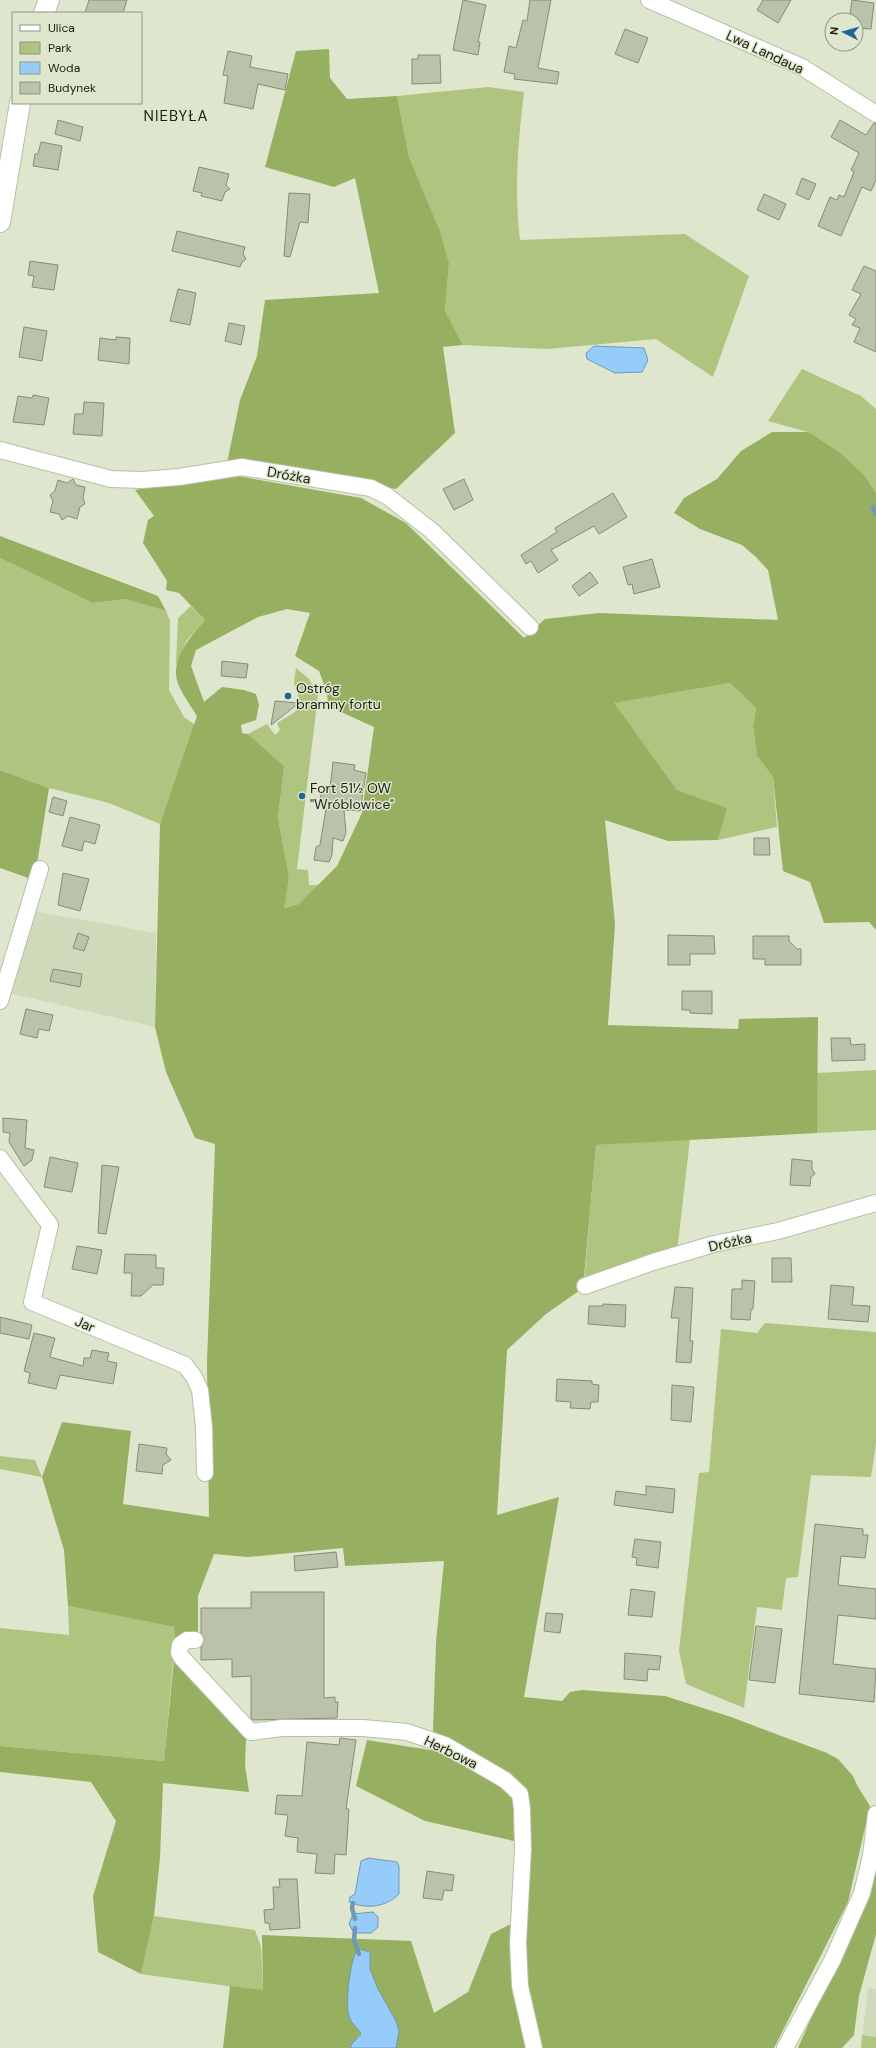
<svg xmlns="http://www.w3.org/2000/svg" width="876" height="2048" viewBox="0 0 876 2048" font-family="'DM Sans',sans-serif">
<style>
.built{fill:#cedaba}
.green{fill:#aec47f}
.forest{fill:#97af61;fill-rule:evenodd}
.water{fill:#96ccfa;stroke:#7198b5}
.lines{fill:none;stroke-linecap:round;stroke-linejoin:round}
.stream{stroke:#7198b5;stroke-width:4.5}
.building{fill:#bac3a9;stroke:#858d75}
.minor-casing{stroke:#b7c0a7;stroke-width:18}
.tertiary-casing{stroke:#b7c0a7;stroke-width:22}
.minor{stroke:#fff;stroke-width:16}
.tertiary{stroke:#fff;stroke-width:20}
.poi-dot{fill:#1e659a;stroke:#dee7cd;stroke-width:1.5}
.labels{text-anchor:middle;stroke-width:3;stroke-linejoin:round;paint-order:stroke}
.street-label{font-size:14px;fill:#1a1d14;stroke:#dee7cd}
.poi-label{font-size:14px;fill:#1a1d14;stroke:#dee7cd;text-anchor:start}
.neighbourhood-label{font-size:15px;letter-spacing:1px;fill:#1a1d14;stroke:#dee7cd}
</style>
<rect width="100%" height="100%" fill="#dee7cd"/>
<g class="built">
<polygon points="34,911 156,933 155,1027 9,993"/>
<polygon points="868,1988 876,1989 876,2048 861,2048"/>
</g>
<g class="green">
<path d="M488,87L524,92C518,142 514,189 520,240L685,234L749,276L713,377L656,339L547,349L463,345L445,311L449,263L440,231L409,157L397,96Z"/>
<polygon points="802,369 861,396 876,409 876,493 865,476 808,432 768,421"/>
<polygon points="0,558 93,603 125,599 166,611 170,621 169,690 184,717 195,725 160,824 109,803 49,788 0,770"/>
<polygon points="191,606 205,620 187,640 176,665 178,618"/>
<polygon points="296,668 309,679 318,695 297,869 308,870 309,885 320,885 299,904 283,908 289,877 278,818 284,766 248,734 267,724 275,735 280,730 277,723 295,712 300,701 294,683"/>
<polygon points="730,683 756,708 753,726 757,756 773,777 777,827 718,840 726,808 677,790 613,703"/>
<polygon points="876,1070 876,1130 817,1133 817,1073"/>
<polygon points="690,1139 677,1252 584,1282 596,1145"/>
<polygon points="765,1323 876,1332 876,1444 871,1477 811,1475 798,1577 786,1578 782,1610 757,1607 744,1708 686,1684 679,1651 699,1473 709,1472 721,1329 757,1333"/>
<polygon points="0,1456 35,1460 42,1477 0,1469"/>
<polygon points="68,1606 174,1627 175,1642 164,1761 0,1746 0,1628 69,1635"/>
<polygon points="154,1916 255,1930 261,1947 263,1991 141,1974"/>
<polygon points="862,2035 876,2037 876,2048 861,2048"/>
</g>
<g class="forest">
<polygon points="329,49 330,78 347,99 397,96 409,157 440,231 449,263 445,311 463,345 443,347 455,433 396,489 245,462 227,463 240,400 257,356 265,300 379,293 355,178 334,187 265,167 296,51"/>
<path d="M772,432H808L839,452L865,476L876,493V930L869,922L824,923L810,882L783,871L773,777L757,756L753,726L756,708L730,683L614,703L677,790L727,808L718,840L668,841L605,820L615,924L608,1025L738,1029L739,1019L818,1017L817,1133L596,1145L583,1288L546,1314L507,1350L497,1515L559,1497L524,1697L562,1701L570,1692L582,1690L665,1696L731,1717L827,1753L838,1759L853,1776L858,1787L870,1806L848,1902L774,2048H223L230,1986L263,1990L262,1935L411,1941L434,2013L468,1992L491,1934L515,1922L514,1841L425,1821L356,1786L367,1740L436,1751L504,1788L513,1798L514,1840L527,1817L505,1773L433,1731L436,1642L444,1561L345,1566L343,1548L248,1557L214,1554L198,1596V1635L175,1642L174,1627L68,1606L64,1550L42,1477L62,1422L131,1431L123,1504L209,1517L207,1362L215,1144L195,1138L166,1072L155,1027L160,824L197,716C191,706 184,697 179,686C168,662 190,637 205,620L179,593L166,590L167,581L143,543L148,520L154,516L135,490L226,474L361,498L406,523L524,638L545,619L599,613L778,620L768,570L756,557L742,545L700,529L674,513L684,498L717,479L741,451ZM287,609L310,613L295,656L319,671L327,692L328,706L374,727L362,813L337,866L299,904L284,908L289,877L278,818L284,766L248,734L242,733L241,725L256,720L259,705L256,694L244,690L222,687L204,702L191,666L196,650L258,617Z"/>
<polygon points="0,536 158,596 166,611 125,599 93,603 0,558"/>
<polygon points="0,770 49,788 37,864 31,879 0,868"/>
<polygon points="175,1650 246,1739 245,1765 249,1792 163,1783 160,1858 154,1916 141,1974 98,1952 93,1896 116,1821 91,1782 0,1772 0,1746 164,1761"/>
<polygon points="876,1854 876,1934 859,1996 854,2035 842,2048 798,2048 870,1884"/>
</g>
<g class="water">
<polygon points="594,346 644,348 648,360 642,372 615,373 587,359 586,353"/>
<path d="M368,1858L397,1862L399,1866V1894C385,1908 366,1909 349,1902L350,1897L355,1894L361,1861Z"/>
<polygon points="373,1912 378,1917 378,1927 371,1933 354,1933 349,1924 353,1914"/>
<path d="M358,1949L370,1952V1969L377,1987L396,2021L399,2031L396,2048H352L350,2046L361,2034C358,2027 351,2024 349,2016C345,2004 350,1958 358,1949Z"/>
</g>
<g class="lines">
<g class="stream">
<polyline points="873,507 876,514"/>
<polyline points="353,1903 352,1908 355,1919"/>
<polyline points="355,1928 354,1940 359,1954"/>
</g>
</g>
<g class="building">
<polygon points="89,0 127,0 123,13 85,13"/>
<polygon points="463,0 486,5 478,42 480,42 478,55 453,50"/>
<polygon points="530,0 551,0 538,68 559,72 557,84 514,79 515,74 504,72 509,46 516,48 523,20 527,21"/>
<polygon points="763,0 791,0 778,23 757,10"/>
<polygon points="852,0 874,3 871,29 856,28 856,20 849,20"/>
<polygon points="625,29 648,38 638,63 615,54"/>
<polygon points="228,51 252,56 250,67 288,74 285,90 258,84 253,109 224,103 228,76 223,75"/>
<polygon points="418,55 440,55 441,83 412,84 412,59 418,59"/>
<polygon points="58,120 83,127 80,141 55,134"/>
<polygon points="840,120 866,135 874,123 876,123 876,180 871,191 862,187 841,236 818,226 830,197 837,200 839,195 844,197 854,172 851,170 859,153 831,137"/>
<polygon points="41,142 62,146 58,170 33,166 35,154 38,154"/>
<polygon points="199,167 229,174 226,185 230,189 225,192 222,201 201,196 202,193 193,191"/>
<polygon points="802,178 816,184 809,200 796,194"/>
<polygon points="289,193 310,194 308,223 300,222 290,257 284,256"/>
<polygon points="764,194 786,204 779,220 757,210"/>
<polygon points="177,231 245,247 243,254 246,259 242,262 240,267 172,251"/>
<polygon points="30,261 58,265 54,290 32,287 34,276 28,275"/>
<polygon points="864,266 876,271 876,352 854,342 860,328 852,325 856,319 849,315 861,294 852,290"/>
<polygon points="178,289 196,293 190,325 170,321"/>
<polygon points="229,323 245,326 241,345 225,341"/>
<polygon points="24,327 47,331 42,361 19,357"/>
<polygon points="116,337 130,338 129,364 98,360 100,338 116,340"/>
<polygon points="33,395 49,398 44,425 13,422 18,396 32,398"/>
<polygon points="84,402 104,403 102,436 73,434 75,414 83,414"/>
<polygon points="73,479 76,485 85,487 83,498 85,504 80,507 77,519 68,516 62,520 59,514 50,512 53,501 50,495 55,491 58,480 67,483"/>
<polygon points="464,479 473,500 454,510 443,489"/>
<polygon points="613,493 627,517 599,534 594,526 551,550 558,560 538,573 531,561 526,564 521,555 557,532 555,528"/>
<polygon points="652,559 660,587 634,594 632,584 628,585 623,567"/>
<polygon points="590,572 598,583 579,596 572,586"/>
<polygon points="222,661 248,664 246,678 221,676"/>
<polygon points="275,701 299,703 271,725"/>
<polygon points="333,762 355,765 354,770 366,773 360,811 344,810 346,833 343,841 333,838 332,855 329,862 314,860 316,847 320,845 325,815 326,808 320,800 321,794 330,788"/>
<polygon points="53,797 67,801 63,816 49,812"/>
<polygon points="70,817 100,825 95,844 84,841 82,851 62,846"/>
<polygon points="754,838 769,838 770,855 754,855"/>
<polygon points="63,873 89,879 80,911 58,905"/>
<polygon points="78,933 89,937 84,951 73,948"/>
<polygon points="668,935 714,936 715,954 690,954 690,965 668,965"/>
<polygon points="753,936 789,936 789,941 797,949 801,949 801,965 765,965 765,959 753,959"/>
<polygon points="53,969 82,974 80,987 50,981"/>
<polygon points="682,991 712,991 712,1014 690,1013 690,1010 682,1010"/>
<polygon points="26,1009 53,1015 49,1031 39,1029 37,1038 20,1034"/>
<polygon points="831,1038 850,1038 851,1045 865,1044 865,1060 832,1061"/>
<polygon points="3,1118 27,1120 25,1148 34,1150 32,1160 24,1166 9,1142 10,1133 3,1132"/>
<polygon points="50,1157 78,1163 72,1192 44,1187"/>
<polygon points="792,1159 812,1161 812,1169 815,1174 811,1177 810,1186 790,1185"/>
<polygon points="102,1165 119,1167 106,1234 98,1233"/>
<polygon points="77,1246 102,1250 97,1274 72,1269"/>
<polygon points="125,1254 156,1255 156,1268 164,1268 163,1285 153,1285 141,1296 131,1296 132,1273 124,1273"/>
<polygon points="772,1258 791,1258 792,1282 772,1282"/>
<polygon points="742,1280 755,1281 753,1309 751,1309 750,1320 731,1319 732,1289 742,1289"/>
<polygon points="831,1285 854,1287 852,1305 870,1306 868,1322 828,1319"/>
<polygon points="675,1287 693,1288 690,1341 693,1341 691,1363 676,1362 679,1318 671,1318"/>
<polygon points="603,1304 626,1305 625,1327 588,1324 589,1306 603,1306"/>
<polygon points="0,1317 32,1325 29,1339 0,1333"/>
<polygon points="34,1333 55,1338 50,1357 83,1366 84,1358 90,1358 92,1350 109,1353 107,1361 117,1363 113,1384 60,1375 56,1389 28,1383 30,1373 24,1371"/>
<polygon points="557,1379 592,1381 592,1384 599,1385 598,1402 591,1402 590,1409 570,1408 571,1402 556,1401"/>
<polygon points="672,1385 694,1387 691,1422 671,1420"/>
<polygon points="139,1444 167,1448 166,1454 171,1460 163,1465 162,1474 136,1471"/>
<polygon points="646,1486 675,1489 673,1513 614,1505 616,1491 646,1495"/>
<polygon points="815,1524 863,1529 863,1535 868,1535 865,1558 841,1556 838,1585 876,1589 876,1619 838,1615 833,1664 876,1669 874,1702 799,1694"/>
<polygon points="635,1539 661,1542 658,1568 636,1565 637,1558 632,1557"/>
<polygon points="336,1552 338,1567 295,1571 294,1556"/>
<polygon points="631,1589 655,1592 652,1617 628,1615"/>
<polygon points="251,1592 324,1592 324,1698 335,1697 335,1702 338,1702 337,1718 253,1720 251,1718 251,1676 232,1677 232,1659 201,1660 201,1647 204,1640 201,1633 201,1608 251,1608"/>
<polygon points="546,1613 563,1614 560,1633 544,1631"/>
<polygon points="756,1626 782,1629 775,1683 749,1680"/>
<polygon points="625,1653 661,1656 659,1670 648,1669 647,1681 624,1679"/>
<polygon points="340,1738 356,1740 346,1809 349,1809 346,1855 335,1854 334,1874 315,1873 317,1854 297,1852 298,1838 285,1836 288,1815 275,1814 277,1795 302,1796 307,1742 339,1745"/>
<polygon points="427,1871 454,1875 452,1891 444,1890 442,1900 423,1898"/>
<polygon points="279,1879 297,1879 300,1928 270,1930 269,1923 265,1923 264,1910 274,1909 273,1887 280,1887"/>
</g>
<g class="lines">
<g class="minor-casing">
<g id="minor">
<polyline points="649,0 802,67 876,114"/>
<polyline points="0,450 111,479 142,480 179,477 242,467 371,488 387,496 432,531 530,627"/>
<polyline points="0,1001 40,869"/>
<polyline points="0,1158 50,1225 32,1302 185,1365 194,1377 200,1390 204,1427 205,1473"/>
<polyline points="585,1286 653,1262 714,1244 778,1231 876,1203"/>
<polyline points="195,1640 187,1640 180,1645 179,1653 182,1658 251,1732 282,1728 363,1728 407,1732 445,1745 505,1780 520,1794 522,1809 523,1849 518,1943 520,1986 534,2048"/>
<polyline points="785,2048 832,1961 862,1893 871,1856 876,1814"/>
</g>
</g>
<g class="tertiary-casing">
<g id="tertiary">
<polyline points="44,13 49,0"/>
<polyline points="0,222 20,103"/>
</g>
</g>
<use href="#minor" class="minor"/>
<use href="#tertiary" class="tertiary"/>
</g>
<g class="poi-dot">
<circle cx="288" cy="696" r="4"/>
<circle cx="302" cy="796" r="4"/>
</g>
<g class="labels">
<g class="street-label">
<text transform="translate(765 52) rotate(25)" y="5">Lwa Landaua</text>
<text transform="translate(289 475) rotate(10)" y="5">Dróżka</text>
<text transform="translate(730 1242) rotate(-13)" y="5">Dróżka</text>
<text transform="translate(85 1324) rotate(23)" y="5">Jar</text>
<text transform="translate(451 1752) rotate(26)" y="5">Herbowa</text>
</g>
<g class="poi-label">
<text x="296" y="693">Ostróg<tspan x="296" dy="16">bramny fortu</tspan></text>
<text x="310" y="793">Fort 51½ OW<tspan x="310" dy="16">"Wróblowice"</tspan></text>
</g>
<g class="neighbourhood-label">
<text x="176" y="121">NIEBYŁA</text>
</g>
</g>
<rect x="12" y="12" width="130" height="92" fill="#dee7cd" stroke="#909683"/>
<rect x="20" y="25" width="20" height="6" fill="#ffffff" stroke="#909683"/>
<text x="48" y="32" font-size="12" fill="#1a1d14">Ulica</text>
<rect x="20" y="42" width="20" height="12" fill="#aec47f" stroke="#909683"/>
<text x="48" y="52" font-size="12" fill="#1a1d14">Park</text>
<rect x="20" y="62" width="20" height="12" fill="#96ccfa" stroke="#909683"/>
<text x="48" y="72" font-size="12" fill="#1a1d14">Woda</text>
<rect x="20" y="82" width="20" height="12" fill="#bac3a9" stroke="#909683"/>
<text x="48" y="92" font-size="12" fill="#1a1d14">Budynek</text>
<g transform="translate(844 32) rotate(276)"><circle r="19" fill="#dee7cd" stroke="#909683"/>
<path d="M0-3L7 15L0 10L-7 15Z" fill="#1e659a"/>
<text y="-6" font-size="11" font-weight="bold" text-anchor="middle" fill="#1a1d14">N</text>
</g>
</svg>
